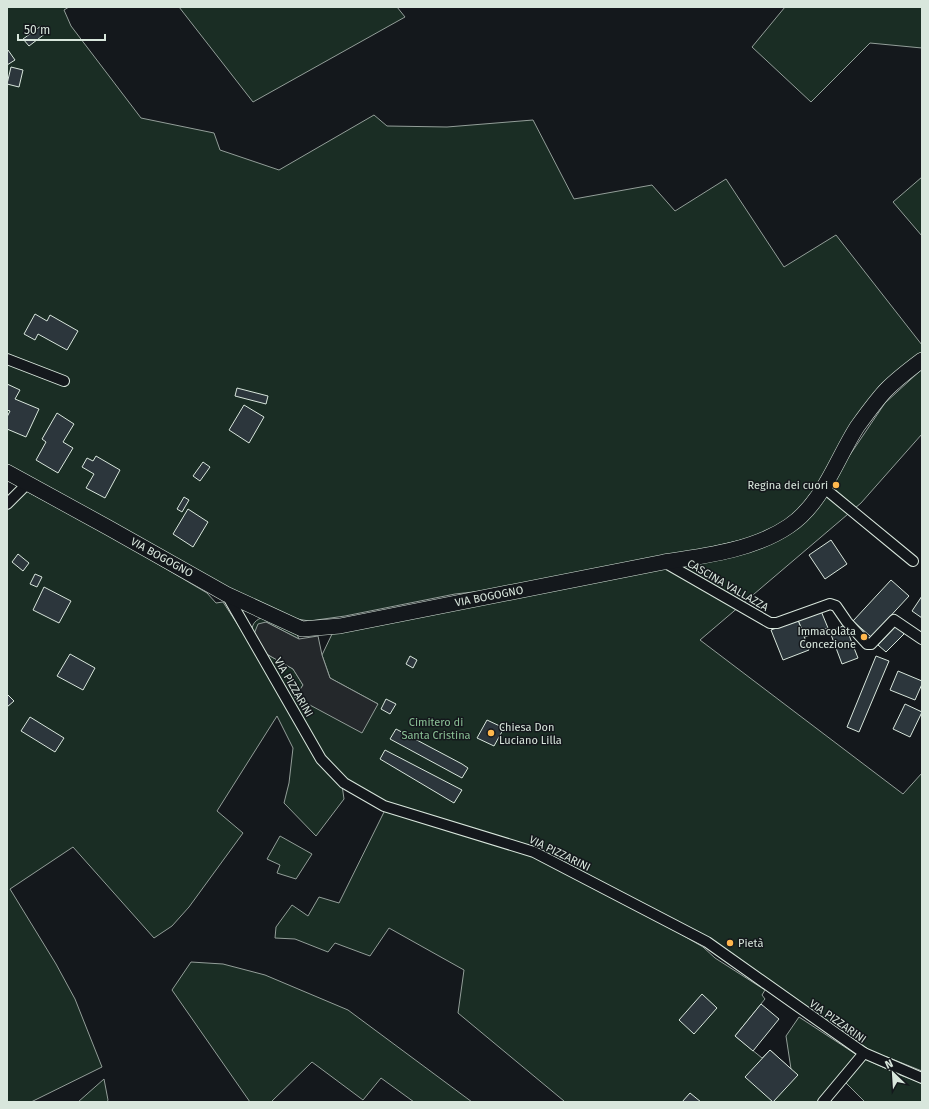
<svg xmlns="http://www.w3.org/2000/svg" width="929" height="1109" viewBox="0 0 929 1109" font-family="'Fira Sans',sans-serif">
<style>
.green{fill:#1a2d24;stroke:#939e99}
.parking{fill:#24282b;stroke:#939e99}
.building{fill:#2c363c;stroke:#d8e6dc}
.lines{fill:none;stroke-linecap:round;stroke-linejoin:round}
.minor-casing{stroke:#d8e6dc;stroke-width:12}
.secondary-casing{stroke:#d8e6dc;stroke-width:16}
.minor{stroke:#14181c;stroke-width:10}
.secondary{stroke:#14181c;stroke-width:15}
.poi-dot{fill:#ffb74d;stroke:#14181c;stroke-width:1.5}
.labels{text-anchor:middle;stroke-width:3;stroke-linejoin:round;paint-order:stroke}
.poi-label{font-size:11px;fill:#d8e6dc;stroke:#14181c;text-anchor:end}
.street-label{font-size:11px;fill:#d8e6dc;stroke:#14181c}
.park-label{font-size:11px;fill:#8ac095;stroke:#14181c}
</style>
<rect width="100%" height="100%" fill="#14181c"/>
<g class="green">
<polygon points="7,7 69,7 64,10 71,26 141,118 214,133 220,150 279,170 374,115 387,126 447,127 533,120 574,199 652,185 675,211 726,179 784,267 836,235 922,345 922,354 881,384 853,423 817,486 795,513 778,526 754,537 562,582 455,594 345,616 309,621 280,616 111,524 7,464"/>
<polygon points="179,7 397,7 405,17 253,102"/>
<polygon points="785,7 922,7 922,48 870,43 811,102 752,47"/>
<polygon points="922,177 922,236 893,202"/>
<polygon points="922,369 922,434 861,503 700,640 903,794 922,773 922,1071 887,1057 865,1051 709,941 534,850 383,802 346,780 326,758 263,652 293,669 303,685 295,698 378,704 330,678 322,655 333,632 763,546 839,471 885,403"/>
<polygon points="26,491 102,531 207,593 216,603 223,602 342,785 344,799 316,836 284,803 289,783 293,748 277,716 217,811 243,833 189,907 172,926 154,938 73,847 10,889 56,964 75,999 102,1067 31,1102 7,1102 7,509"/>
<path d="M263,617L297,634L299,639L266,622L254,634L252,631C252,623 256,620 263,617Z"/>
<polygon points="385,810 522,850 634,907 703,947 715,958 765,990 762,995 765,999 735,1036 762,1058 770,1050 791,1069 786,1036 799,1017 857,1055 817,1102 564,1102 564,1101 458,1013 464,970 389,928 370,956 335,943 328,952 295,939 275,938 276,927 292,905 308,916 319,897 339,903"/>
<polygon points="280,836 312,854 296,879 277,873 280,865 267,859"/>
<polygon points="191,962 223,964 265,975 348,1010 472,1102 414,1102 381,1078 363,1100 312,1062 271,1102 250,1102 172,990"/>
<polygon points="865,1059 900,1075 922,1083 922,1102 865,1102 845,1082"/>
<polygon points="104,1079 108,1100 107,1102 78,1102"/>
</g>
<polygon class="parking" points="266,622 299,639 318,636 322,655 330,678 378,704 362,733 295,697 303,685 293,669 263,652 254,634 258,624"/>
<g class="building">
<polygon points="41,26 46,33 29,46 23,39"/>
<polygon points="8,50 15,60 7,65 7,51"/>
<polygon points="11,67 23,70 19,87 7,84"/>
<polygon points="35,314 47,321 50,315 78,331 67,350 38,334 35,340 24,334"/>
<polygon points="7,384 20,390 15,399 39,409 26,437 7,429 7,417 10,411 7,410"/>
<polygon points="237,388 268,396 266,404 235,396"/>
<polygon points="244,405 264,417 249,443 229,430"/>
<polygon points="57,413 74,424 63,442 73,448 58,473 36,460 46,442 42,439"/>
<polygon points="96,456 120,470 105,498 86,488 94,474 82,467 87,458 93,461"/>
<polygon points="203,462 210,467 200,481 193,476"/>
<polygon points="184,497 189,500 182,512 177,509"/>
<polygon points="188,509 208,522 193,547 173,534"/>
<polygon points="831,540 847,564 825,579 809,555"/>
<polygon points="18,554 29,563 23,571 12,562"/>
<polygon points="35,574 42,577 37,587 30,584"/>
<polygon points="891,580 909,596 871,637 853,621"/>
<polygon points="44,587 71,601 59,623 33,610"/>
<polygon points="922,596 922,618 912,611"/>
<polygon points="821,611 828,628 805,637 798,620"/>
<polygon points="798,620 809,650 783,660 771,630"/>
<polygon points="845,625 858,658 842,664 830,632"/>
<polygon points="896,626 904,634 886,652 878,645"/>
<polygon points="70,654 95,668 83,690 57,676"/>
<polygon points="410,656 417,660 413,668 406,664"/>
<polygon points="876,656 889,661 859,732 847,727"/>
<polygon points="898,671 922,681 922,684 915,700 890,690"/>
<polygon points="7,694 14,701 7,707"/>
<polygon points="386,699 396,704 390,714 381,709"/>
<polygon points="905,704 922,712 910,737 893,729"/>
<polygon points="30,717 64,738 55,752 21,731"/>
<polygon points="487,720 504,728 494,746 477,738"/>
<polygon points="396,729 462,764 468,768 462,778 390,739"/>
<polygon points="385,750 462,790 454,803 380,759"/>
<polygon points="702,994 717,1008 694,1034 679,1020"/>
<polygon points="761,1004 779,1019 753,1051 735,1036"/>
<polygon points="770,1050 798,1075 773,1102 745,1077"/>
<polygon points="690,1093 701,1102 682,1102"/>
</g>
<g class="lines">
<g class="minor-casing">
<g id="minor">
<polyline points="7,359 64,381"/>
<polyline points="823,487 913,561"/>
<polyline points="7,504 28,483"/>
<polyline points="664,562 770,623 777,623 830,604 836,606 847,622 867,644 871,644 894,620 922,639"/>
<polyline points="227,595 321,759 344,783 384,806 534,852 707,942 864,1053 922,1078"/>
<polyline points="823,1102 864,1053"/>
</g>
</g>
<g class="secondary-casing">
<path id="secondary" d="M7,472L109,528L226,594L302,629L340,626L664,562C705,556 754,550 789,526C823,503 836,460 857,427C865,416 878,398 887,389C898,378 910,369 922,360"/>
</g>
<use href="#minor" class="minor"/>
<use href="#secondary" class="secondary"/>
</g>
<g class="poi-dot">
<circle cx="836" cy="485" r="4"/>
<circle cx="864" cy="637" r="4"/>
<circle cx="491" cy="733" r="4"/>
<circle cx="730" cy="943" r="4"/>
</g>
<g class="labels">
<g class="poi-label">
<text x="828" y="489">Regina dei cuori</text>
<text x="856" y="635">Immacolata<tspan x="856" dy="13">Concezione</tspan></text>
<text x="499" y="731" text-anchor="start">Chiesa Don<tspan x="499" dy="13">Luciano Lilla</tspan></text>
<text x="738" y="947" text-anchor="start">Pietà</text>
</g>
<g class="street-label">
<text transform="translate(162 557) rotate(29)" y="4">VIA BOGOGNO</text>
<text transform="translate(728 585) rotate(30)" y="4">CASCINA VALLAZZA</text>
<text transform="translate(489 596) rotate(-11)" y="4">VIA BOGOGNO</text>
<text transform="translate(294 687) rotate(60)" y="4">VIA PIZZARINI</text>
<text transform="translate(560 853) rotate(26)" y="4">VIA PIZZARINI</text>
<text transform="translate(838 1021) rotate(35)" y="4">VIA PIZZARINI</text>
</g>
<g class="park-label">
<text x="436" y="726">Cimitero di<tspan x="436" dy="13">Santa Cristina</tspan></text>
</g>
</g>
<rect width="929" height="1109" fill="none" stroke="#d8e6dc" stroke-width="16"/>
<g transform="translate(893 1073) rotate(335)" stroke="#14181c" stroke-width="3" paint-order="stroke">
<path d="M0-3L7 15L0 10L-7 15Z" fill="#d8e6dc"/>
<text y="-6" font-size="11" font-weight="bold" text-anchor="middle" fill="#d8e6dc">N</text>
</g>
<path d="M18 34v6h87v-6" fill="none" stroke="#d8e6dc" stroke-width="2"/>
<text x="24" y="34" font-size="12" fill="#d8e6dc" stroke="#14181c" stroke-width="3" paint-order="stroke">50 m</text>
</svg>
